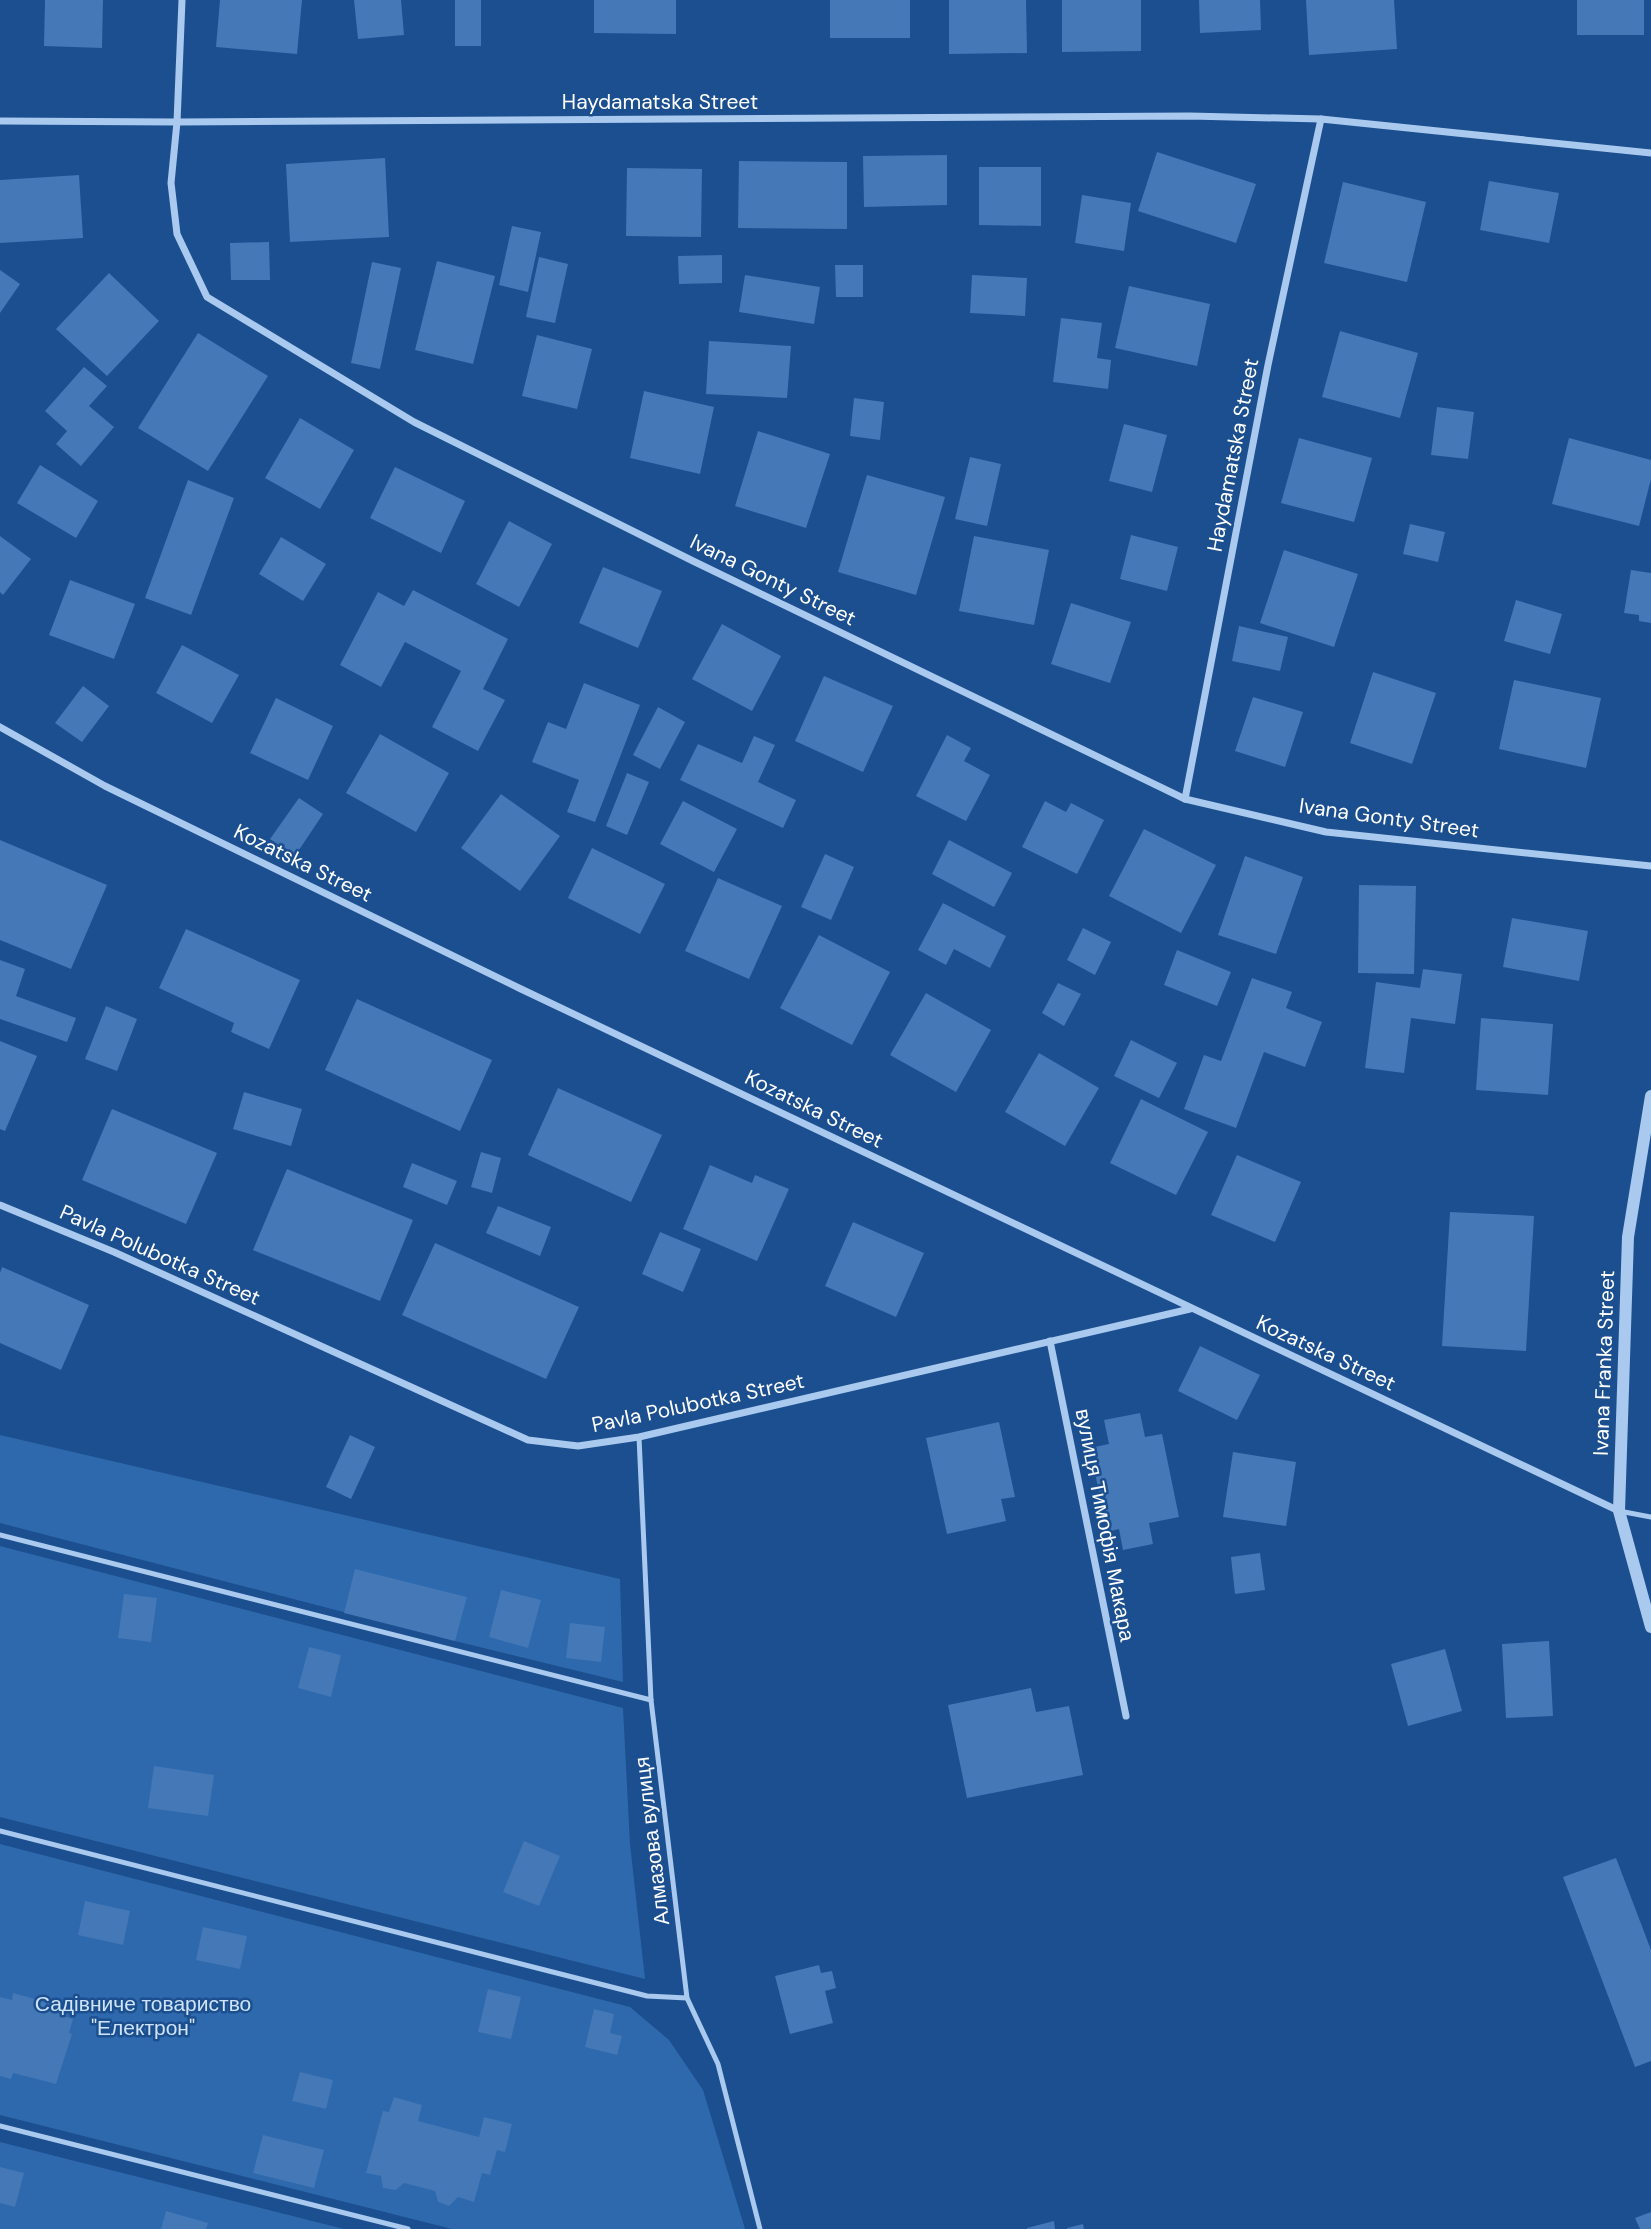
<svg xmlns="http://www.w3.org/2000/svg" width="1651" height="2229" viewBox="0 0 1651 2229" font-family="'DM Sans',sans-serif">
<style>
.green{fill:#2e69ad}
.building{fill:#4478b7}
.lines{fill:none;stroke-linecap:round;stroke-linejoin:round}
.service{stroke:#a9c9ee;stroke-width:5}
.minor{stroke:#a9c9ee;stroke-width:7}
.tertiary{stroke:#a9c9ee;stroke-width:12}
.labels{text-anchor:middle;stroke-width:5;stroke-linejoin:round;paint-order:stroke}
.street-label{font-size:21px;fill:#fff;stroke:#1b4f8f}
.park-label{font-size:21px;fill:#cfe3fa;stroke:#1b4f8f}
</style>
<rect width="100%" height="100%" fill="#1b4f8f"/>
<g class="green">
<polygon points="0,1435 620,1579 623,1682 455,1641 0,1523"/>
<polygon points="0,1546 623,1708 630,1844 645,1979 0,1817"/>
<polygon points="0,1844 630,2007 669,2040 703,2090 745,2229 452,2229 0,2115"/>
<polygon points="0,2142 344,2229 0,2229"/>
</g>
<g class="building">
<polygon points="45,0 103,0 102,48 44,46"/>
<polygon points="220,0 302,0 297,54 216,47"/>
<polygon points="354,0 401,0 404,35 358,39"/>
<rect x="455" y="0" width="26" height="46"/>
<polygon points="594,0 676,0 676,34 594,33"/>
<rect x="830" y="0" width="80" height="38"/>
<polygon points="949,0 1026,0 1027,53 949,54"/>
<polygon points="1062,0 1141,0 1141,51 1062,52"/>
<polygon points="1199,0 1260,0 1261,30 1200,33"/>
<polygon points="1306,0 1394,0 1397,49 1309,55"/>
<rect x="1577" y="0" width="67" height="35"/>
<polygon points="1157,152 1256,184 1236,243 1138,211"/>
<polygon points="947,155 947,205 864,207 863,156"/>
<polygon points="385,158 389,237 290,242 286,164"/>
<polygon points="739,161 847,162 847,229 738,228"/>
<polygon points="979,167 1041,167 1041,226 979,225"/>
<polygon points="627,168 702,169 701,237 626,236"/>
<polygon points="79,175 83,238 0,243 0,180"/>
<polygon points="1489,181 1559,193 1549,243 1480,230"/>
<polygon points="1343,182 1426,202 1407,282 1324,263"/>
<polygon points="1082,195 1131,203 1124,251 1075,243"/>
<polygon points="512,226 541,232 528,292 499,285"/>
<polygon points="269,242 270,280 231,280 230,243"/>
<polygon points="722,255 722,283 679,284 678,256"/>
<polygon points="539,257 568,264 555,323 526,317"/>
<polygon points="437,261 495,276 473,364 415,350"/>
<polygon points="372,262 401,268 380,369 351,363"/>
<polygon points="835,265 863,265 863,297 836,297"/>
<polygon points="0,270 20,284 0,313"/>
<polygon points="109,273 159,321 107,376 56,329"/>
<polygon points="745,275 820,287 814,324 739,312"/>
<polygon points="972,275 1027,278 1025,316 970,313"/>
<polygon points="1129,286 1210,304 1197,366 1115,348"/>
<polygon points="1061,318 1102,323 1097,358 1111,360 1108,389 1053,382"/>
<polygon points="1340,331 1418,353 1400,418 1322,397"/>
<polygon points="198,333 268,376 208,471 138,428"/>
<polygon points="537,335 592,349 577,409 522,396"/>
<polygon points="709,341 791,346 787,398 706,394"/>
<polygon points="84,367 107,386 89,406 114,427 81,466 56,444 67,431 45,411"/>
<polygon points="644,391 714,407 700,474 630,458"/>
<polygon points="854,398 884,402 880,440 850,436"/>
<polygon points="1437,407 1474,412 1468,459 1431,455"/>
<polygon points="300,418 354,450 320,509 265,478"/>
<polygon points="1124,424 1167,435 1152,492 1109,481"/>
<polygon points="758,431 830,454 806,528 735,506"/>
<polygon points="1299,438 1372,458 1354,522 1281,503"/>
<polygon points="1569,438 1651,460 1651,479 1639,526 1552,504"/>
<polygon points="970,457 1001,464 987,526 955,519"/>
<polygon points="40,465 98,501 76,538 17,503"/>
<polygon points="395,467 465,501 441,553 370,518"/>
<polygon points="867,475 945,497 916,595 838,572"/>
<polygon points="188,480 234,498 191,615 145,598"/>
<polygon points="509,521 552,544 519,607 476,584"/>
<polygon points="1410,524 1445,532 1438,562 1403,554"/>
<polygon points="1131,535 1178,547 1167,591 1120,579"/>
<polygon points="0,536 31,559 3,595 0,592"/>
<polygon points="974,536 1049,550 1034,625 959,611"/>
<polygon points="281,537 326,564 303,601 259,574"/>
<polygon points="1284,550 1358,574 1334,647 1260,623"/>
<polygon points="603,567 662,591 638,648 579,623"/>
<polygon points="1631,570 1651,573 1651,623 1639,621 1639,615 1624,613"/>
<polygon points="70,580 135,604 114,659 49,635"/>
<polygon points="413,590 508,639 483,689 505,700 478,751 432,727 461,671 405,642 381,687 340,665 378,592 404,606"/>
<polygon points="1516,600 1562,614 1550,654 1504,641"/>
<polygon points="1071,603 1131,622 1110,683 1051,664"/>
<polygon points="722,624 781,656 752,711 692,679"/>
<polygon points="1239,626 1288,637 1280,671 1232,661"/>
<polygon points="182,645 239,675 212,723 156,693"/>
<polygon points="1373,672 1436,693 1412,764 1350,743"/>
<polygon points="824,676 893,706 863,772 795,741"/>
<polygon points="1514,680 1601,698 1586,768 1499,749"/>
<polygon points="584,683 640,705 595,822 567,812 579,780 532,762 548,722 566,729"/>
<polygon points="83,686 109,706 82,742 55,723"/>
<polygon points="1253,697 1303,712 1285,767 1235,751"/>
<polygon points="276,698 333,726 308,780 250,753"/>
<polygon points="658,707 685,722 660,769 633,755"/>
<polygon points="380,734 449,773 416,832 346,793"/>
<polygon points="947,735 971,748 964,761 990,775 966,821 916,796"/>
<polygon points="754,736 775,745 758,782 796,800 783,828 680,780 698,744 742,763"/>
<polygon points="627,773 649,782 627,835 606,826"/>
<polygon points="501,794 560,836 520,891 461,848"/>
<polygon points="299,798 323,814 295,856 270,839"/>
<polygon points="683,801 737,829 714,872 660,844"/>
<polygon points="1045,801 1066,812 1071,803 1104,820 1077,874 1022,847"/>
<polygon points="1144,829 1216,865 1181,933 1109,896"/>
<polygon points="0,840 107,885 71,969 0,940"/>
<polygon points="949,840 1012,873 994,907 932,874"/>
<polygon points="592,848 665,884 640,934 568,898"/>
<polygon points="825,854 854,867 831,920 801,907"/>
<polygon points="1245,856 1303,877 1276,954 1218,935"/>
<polygon points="718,878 782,906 749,979 685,951"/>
<polygon points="1359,885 1416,886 1414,974 1358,973"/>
<polygon points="943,903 1006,936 990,968 954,949 946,965 918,950"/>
<polygon points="1512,918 1588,931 1579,981 1503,967"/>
<polygon points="1083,928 1111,942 1095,975 1067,960"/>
<polygon points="186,929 300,980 269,1049 231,1032 234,1023 159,988"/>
<polygon points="819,935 890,972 852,1045 780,1008"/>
<polygon points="1177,950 1231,972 1217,1006 1164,985"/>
<polygon points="0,960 25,969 16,996 76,1018 67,1042 0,1019"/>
<polygon points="1423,969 1462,974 1455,1024 1411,1018 1404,1073 1365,1068 1376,982 1420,988"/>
<polygon points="1252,978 1292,992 1286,1008 1322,1022 1305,1067 1264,1052 1236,1128 1184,1109 1204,1055 1221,1061"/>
<polygon points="1058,983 1081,994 1064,1026 1042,1013"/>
<polygon points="926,993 991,1030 956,1092 890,1055"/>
<polygon points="357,999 492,1060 460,1131 325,1070"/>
<polygon points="106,1006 137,1019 117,1071 85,1059"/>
<polygon points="1481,1018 1553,1024 1548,1095 1476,1090"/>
<polygon points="1131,1040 1177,1063 1159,1098 1114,1076"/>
<polygon points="0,1041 37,1056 5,1131 0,1129"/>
<polygon points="1039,1053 1099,1088 1065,1146 1005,1112"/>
<polygon points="558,1088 662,1135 631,1202 528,1155"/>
<polygon points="244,1092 302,1109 291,1146 233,1129"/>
<polygon points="1141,1099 1208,1132 1176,1195 1110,1163"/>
<polygon points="112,1109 217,1153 186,1224 82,1180"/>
<polygon points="481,1152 501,1158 492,1193 471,1187"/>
<polygon points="1237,1155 1301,1182 1275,1242 1211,1215"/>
<polygon points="412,1163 457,1181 447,1205 403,1187"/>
<polygon points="710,1165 752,1183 755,1175 789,1189 757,1261 683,1229"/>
<polygon points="287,1169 413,1220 380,1301 253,1250"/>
<polygon points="498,1206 551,1227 540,1256 486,1233"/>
<polygon points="1450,1212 1534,1216 1526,1351 1442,1346"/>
<polygon points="853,1222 924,1253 896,1317 825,1286"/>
<polygon points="660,1232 701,1249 683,1292 642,1274"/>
<polygon points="435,1243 579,1307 546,1379 402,1315"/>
<polygon points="2,1267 89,1305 61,1370 0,1343 0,1273"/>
<polygon points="1200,1346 1260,1375 1237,1420 1178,1391"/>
<polygon points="1140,1413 1145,1437 1162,1434 1179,1517 1149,1523 1153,1544 1123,1550 1119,1529 1107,1532 1090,1448 1109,1444 1104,1420"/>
<polygon points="999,1422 1015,1497 1001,1499 1006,1521 947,1534 926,1438"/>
<polygon points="350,1435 375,1447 351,1499 326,1487"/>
<polygon points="1233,1452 1296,1462 1286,1526 1223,1517"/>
<polygon points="1260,1553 1265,1590 1235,1594 1231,1557"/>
<polygon points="355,1569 467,1597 455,1641 344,1613"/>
<polygon points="501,1590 541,1600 528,1648 489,1637"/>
<polygon points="124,1594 157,1598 151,1642 118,1638"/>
<polygon points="570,1623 605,1627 601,1662 566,1658"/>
<polygon points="1549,1641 1553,1716 1506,1718 1502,1644"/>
<polygon points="309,1647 341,1655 331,1697 298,1688"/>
<polygon points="1445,1649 1462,1711 1408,1726 1391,1664"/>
<polygon points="1031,1688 1036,1712 1069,1706 1083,1775 967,1798 948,1705"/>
<polygon points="154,1766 214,1775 208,1816 148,1808"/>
<polygon points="524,1841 560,1856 539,1906 503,1892"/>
<polygon points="1616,1858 1651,1950 1651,2061 1635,2067 1563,1877"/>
<polygon points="85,1901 130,1911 123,1945 78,1935"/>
<polygon points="203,1927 247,1936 240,1969 196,1960"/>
<polygon points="819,1965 821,1973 832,1971 836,1988 825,1991 833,2023 790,2034 775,1976"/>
<polygon points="488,1989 521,1997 511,2039 478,2032"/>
<polygon points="13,1993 68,2008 66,2017 73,2019 69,2033 72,2034 56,2084 13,2073 11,2079 0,2076 0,1997 12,2000"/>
<polygon points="594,2009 614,2014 610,2033 622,2036 617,2055 585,2047"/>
<polygon points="300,2072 333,2080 326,2109 292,2101"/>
<polygon points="394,2097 422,2105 418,2121 479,2137 484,2117 512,2124 505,2152 497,2150 490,2175 482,2173 474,2202 458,2197 449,2206 438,2202 435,2191 404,2183 396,2190 383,2188 381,2176 366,2173 383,2111 389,2112"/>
<polygon points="263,2135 324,2150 314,2188 253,2173"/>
<polygon points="0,2167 24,2173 15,2207 0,2203"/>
<polygon points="166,2211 208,2223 206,2229 161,2229"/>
<polygon points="1651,2212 1651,2229 1640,2229 1635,2218"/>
<polygon points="1054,2221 1055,2229 1027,2229 1027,2228"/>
<polygon points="1083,2224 1084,2229 1067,2229 1067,2228"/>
</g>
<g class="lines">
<g class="service">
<polyline points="639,1437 651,1700 687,1998 718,2064 760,2229"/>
<polyline points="1619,1511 1651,1517"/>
<polyline points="0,1535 651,1700"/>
<polyline points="0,1831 647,1996 687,1998"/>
<polyline points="0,2126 408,2229"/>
</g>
<g class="minor">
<polyline points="182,0 177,122 171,183 177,234 207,297 414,422 693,561 1185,799 1326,832 1651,866"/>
<polyline points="0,121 177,122 1190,116 1321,119 1651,153"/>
<polyline points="0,727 105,786 521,989 1619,1511"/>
<polyline points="1185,799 1268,365 1321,119"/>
<polyline points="0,1205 114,1252 528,1440 578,1446 639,1437 1190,1309"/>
<polyline points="1050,1341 1126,1716"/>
</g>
<polyline class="tertiary" points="1651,1096 1628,1237 1619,1511 1651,1627"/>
</g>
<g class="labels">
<g class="street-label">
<text x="660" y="109">Haydamatska Street</text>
<text transform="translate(1233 455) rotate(-79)" y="7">Haydamatska Street</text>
<text transform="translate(773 580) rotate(26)" y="7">Ivana Gonty Street</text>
<text transform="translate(1389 818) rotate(8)" y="7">Ivana Gonty Street</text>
<text transform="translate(303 863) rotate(26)" y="7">Kozatska Street</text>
<text transform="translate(814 1109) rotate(26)" y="7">Kozatska Street</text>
<text transform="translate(160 1255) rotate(24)" y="7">Pavla Polubotka Street</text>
<text transform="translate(1326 1353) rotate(25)" y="7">Kozatska Street</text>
<text transform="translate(1604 1363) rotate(-88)" y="7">Ivana Franka Street</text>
<text transform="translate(698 1403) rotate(-12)" y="7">Pavla Polubotka Street</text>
<text transform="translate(1105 1525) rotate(79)" y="7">вулиця Тимофія Макара</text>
<text transform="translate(652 1841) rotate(-97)" y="7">Алмазова вулиця</text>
</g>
<g class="park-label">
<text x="143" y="2011">Садівниче товариство<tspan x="143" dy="24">"Електрон"</tspan></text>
</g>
</g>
</svg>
